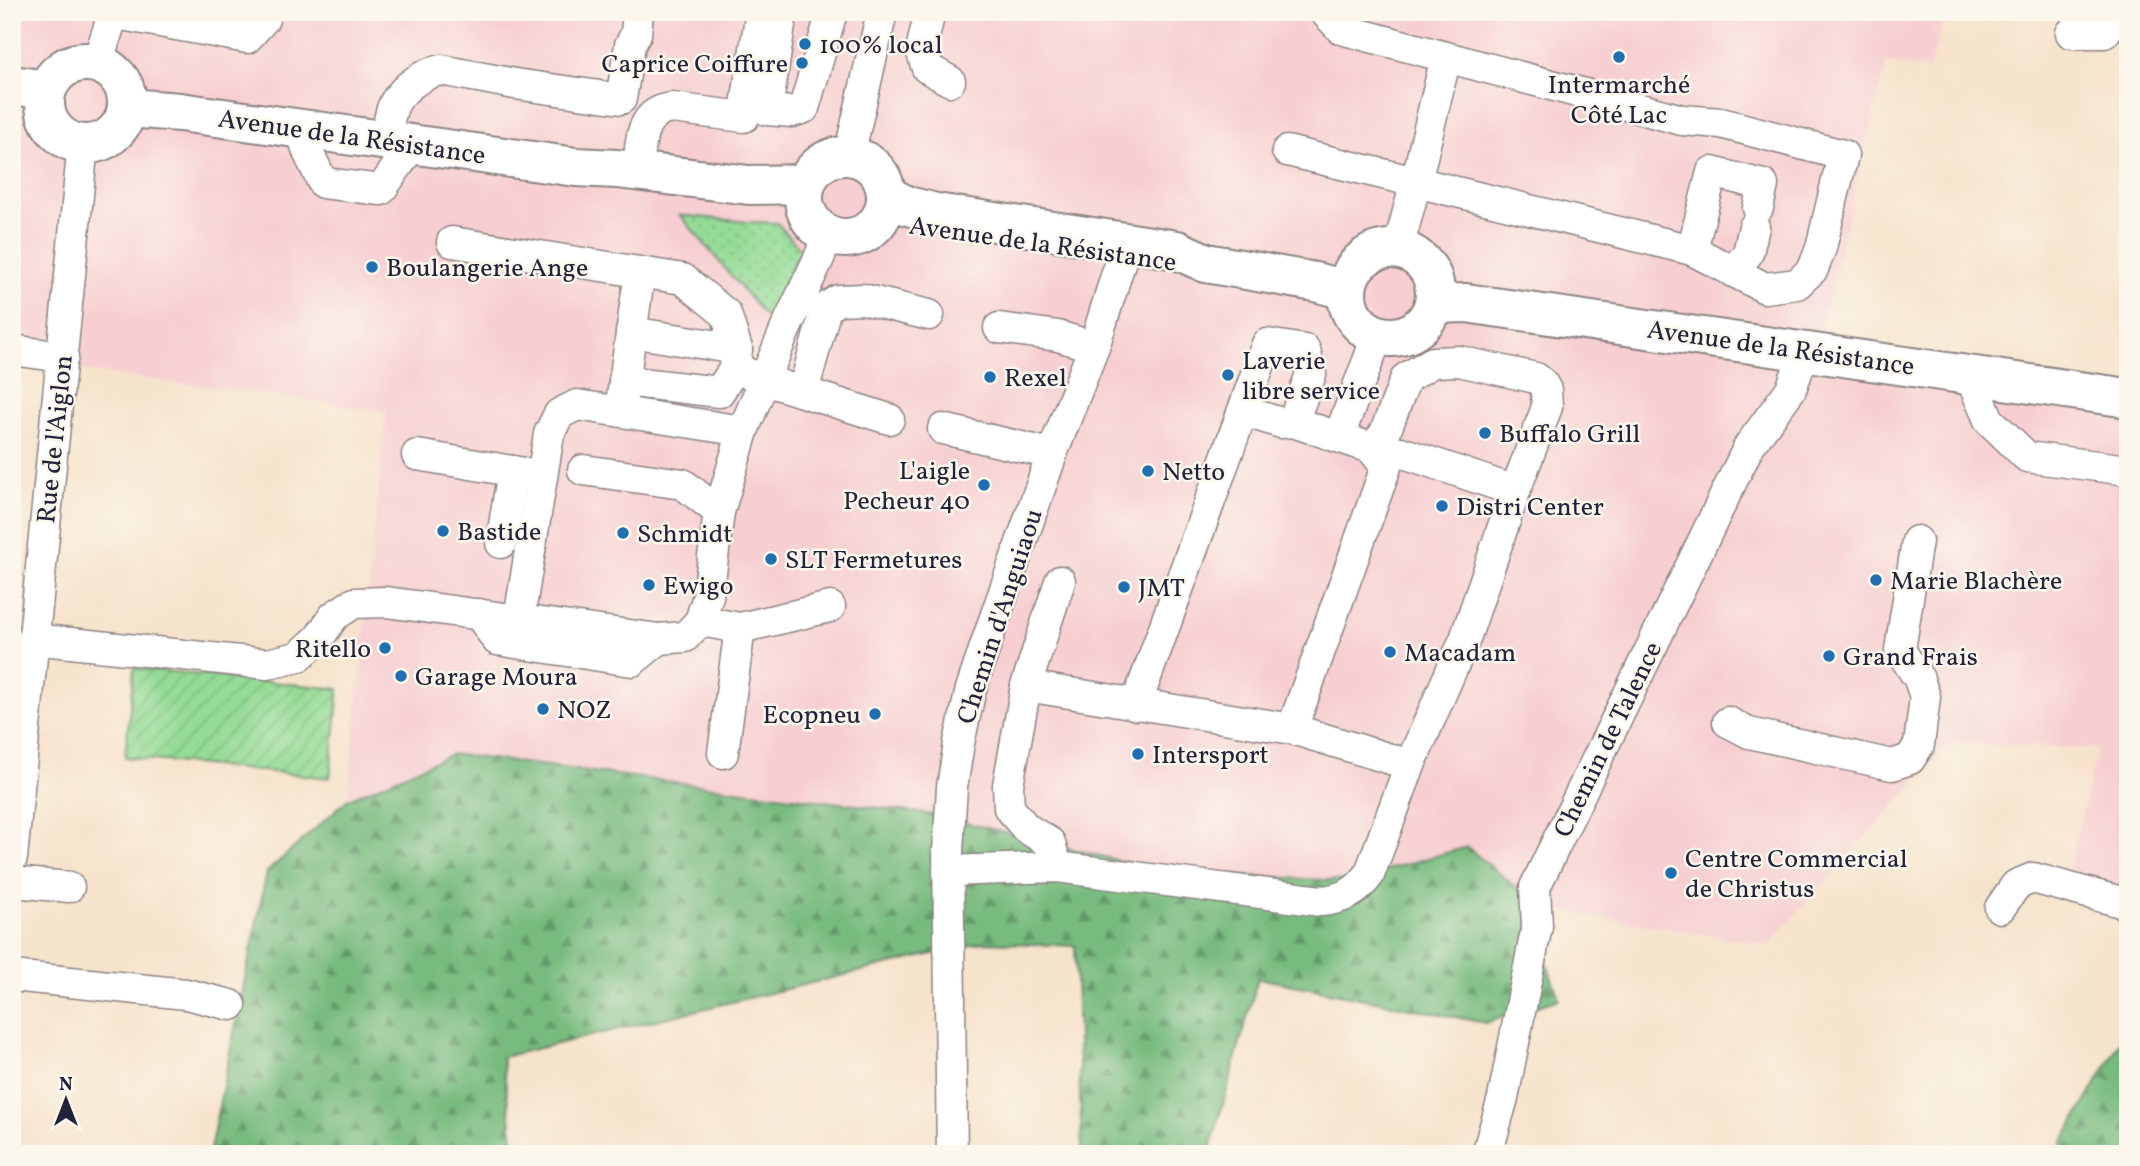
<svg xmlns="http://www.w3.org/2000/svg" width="2140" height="1166" viewBox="0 0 2140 1166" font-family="Vollkorn,serif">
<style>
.built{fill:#f7cfd2}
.grass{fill:url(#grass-dots);stroke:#5b7e68;stroke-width:2}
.forest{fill:url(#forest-firs);stroke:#4c6e5c;stroke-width:2}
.garden{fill:url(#garden-furrows);stroke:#5b7e68;stroke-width:2}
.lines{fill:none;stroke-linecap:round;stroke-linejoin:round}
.minor-casing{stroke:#8c8283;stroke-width:33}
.major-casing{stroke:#8c8283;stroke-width:42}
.minor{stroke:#fff;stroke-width:30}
.major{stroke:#fff;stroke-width:38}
.poi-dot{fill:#1f6fb2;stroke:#fbf7ec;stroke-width:2.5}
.labels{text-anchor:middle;stroke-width:5;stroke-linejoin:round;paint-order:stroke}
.poi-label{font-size:26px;fill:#22223b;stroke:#fbf7ec;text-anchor:start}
.street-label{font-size:26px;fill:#22223b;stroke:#fbf7ec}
</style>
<defs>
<pattern id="grass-dots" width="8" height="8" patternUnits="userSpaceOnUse" patternTransform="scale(1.75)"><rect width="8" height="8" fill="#94db95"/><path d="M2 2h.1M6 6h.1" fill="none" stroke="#7fbc81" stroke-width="1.8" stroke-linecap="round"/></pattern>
<pattern id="forest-firs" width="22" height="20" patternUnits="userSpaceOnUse" patternTransform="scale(1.75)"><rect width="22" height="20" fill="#77bb7e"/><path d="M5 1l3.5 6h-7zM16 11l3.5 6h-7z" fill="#619868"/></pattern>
<pattern id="garden-furrows" width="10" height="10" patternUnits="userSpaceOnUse" patternTransform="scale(1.75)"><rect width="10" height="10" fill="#94db95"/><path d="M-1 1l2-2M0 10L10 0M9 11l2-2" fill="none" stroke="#7fbc81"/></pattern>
</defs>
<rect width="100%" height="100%" fill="#fbf7ec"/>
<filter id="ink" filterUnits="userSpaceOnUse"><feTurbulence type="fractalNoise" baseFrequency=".0143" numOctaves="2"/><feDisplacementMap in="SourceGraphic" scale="14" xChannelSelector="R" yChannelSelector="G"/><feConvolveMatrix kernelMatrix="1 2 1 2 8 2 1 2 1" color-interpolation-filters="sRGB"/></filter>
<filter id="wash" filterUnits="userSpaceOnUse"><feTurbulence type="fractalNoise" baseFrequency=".00686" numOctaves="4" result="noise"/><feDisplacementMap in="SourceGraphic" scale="28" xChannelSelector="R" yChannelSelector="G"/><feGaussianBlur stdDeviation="1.57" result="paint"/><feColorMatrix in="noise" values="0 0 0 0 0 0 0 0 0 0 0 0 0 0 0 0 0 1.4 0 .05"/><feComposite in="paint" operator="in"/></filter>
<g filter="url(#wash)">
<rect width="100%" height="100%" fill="#f6e3cb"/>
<polygon class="built" points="12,12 1946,12 1929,70 1886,62 1812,367 2128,418 2128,897 2067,878 2097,749 1951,743 1768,945 1527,905 1165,872 935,815 452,754 348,799 386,411 12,361"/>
<polygon class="grass" points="680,215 748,222 777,223 802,251 792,265 770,322"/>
<g class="forest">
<polygon points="452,754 935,815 1165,872 1346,881 1467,847 1522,892 1559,999 1485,1023 1258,978 1209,1154 1082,1154 1075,946 983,942 502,1057 515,1154 209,1154 267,872 348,799"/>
<polygon points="2128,1028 2128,1154 2056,1154"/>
</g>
<polygon class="garden" points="134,668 339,689 330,778 125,757"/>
</g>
<g filter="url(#ink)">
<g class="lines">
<g class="minor-casing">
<g id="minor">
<polyline points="782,12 767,110 792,112 804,108 832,12"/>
<polyline points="930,12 921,50 927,68 950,81"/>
<polyline points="1325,12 1341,29 1682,120 1721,123 1843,155 1821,248 1813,269 1797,284 1765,288 1692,250 1416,182 1398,249"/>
<polyline points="111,13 247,38 264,19 266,12"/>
<polyline points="2071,33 2104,33 2121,12"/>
<polyline points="97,63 109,27 111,12"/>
<polyline points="301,129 308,152 323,183 381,190 412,145"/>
<path d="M386,141C388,128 389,113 395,102C405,86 424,73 441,70L515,84L621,99L630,45L636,34L638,12"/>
<polyline points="1287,151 1416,182 1446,57"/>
<polyline points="849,156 882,12"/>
<path d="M638,172C641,144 638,112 672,108L744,117L761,12"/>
<polyline points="452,242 683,279 726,314 737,349 735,368 764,380 889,419"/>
<polyline points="1692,250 1712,172 1763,185 1758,208"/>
<polyline points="1733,272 1748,253 1754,227"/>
<polyline points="999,328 1058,336 1094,347"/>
<polyline points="631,332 737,349"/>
<polyline points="12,350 63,357"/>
<polyline points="1969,374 1989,420 2027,457 2128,470"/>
<polyline points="624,381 719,392 735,368"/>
<polyline points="803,392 826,308 838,300 863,299 929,315"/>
<polyline points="620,410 640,272"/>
<polyline points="1243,411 1281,423 1293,422 1371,448 1401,452 1515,491"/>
<polyline points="943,429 1052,454"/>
<polyline points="1339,436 1378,335"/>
<polyline points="417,455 542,476"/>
<polyline points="583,470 683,484 719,512"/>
<polyline points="501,543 513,471"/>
<polyline points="479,614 497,640 632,661 659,639"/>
<polyline points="519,619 549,434 559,414 577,405 743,431"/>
<polyline points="700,621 740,628 830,607"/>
<polyline points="33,639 267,664 298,657 318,639 334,616 354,603 386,602 659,639 685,637 700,621 708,596 719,512 743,431 786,328 820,256 828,234"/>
<polyline points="1026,686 1292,729 1386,467 1371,448"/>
<polyline points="1136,705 1267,344 1305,350 1311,374 1293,422"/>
<polyline points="1728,722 1749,733 1892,765 1910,759 1919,745 1925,697 1919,679 1900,650 1917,541"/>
<polyline points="1292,729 1410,765"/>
<polyline points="723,753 740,628"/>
<polyline points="12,858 83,144"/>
<polyline points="1057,867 1050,843 1026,828 1009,808 1008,785 1026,686 1060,581"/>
<path d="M948,871L1057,867L1321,901C1343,899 1356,893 1369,875L1410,765L1465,639L1515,491L1547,407L1546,390L1542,383L1536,378L1459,361L1433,362L1406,378L1384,435L1371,448"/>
<polyline points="12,882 69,887"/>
<polyline points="2000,908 2016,885 2033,878 2128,904"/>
<polyline points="12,976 186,994 231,1005"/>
<polyline points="952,1154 948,851 952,787 959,743 971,689 992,626 1052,454 1094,347 1121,260"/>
<polyline points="1487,1154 1503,1098 1537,926 1535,887 1749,446 1791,389 1805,350"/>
</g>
</g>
<g class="major-casing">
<g id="major">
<circle cx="86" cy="103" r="41"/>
<polyline points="12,85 47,90"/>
<polyline points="127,108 180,112 576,167 617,169 749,185 806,184"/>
<circle cx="845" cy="197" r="41"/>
<polyline points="886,195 908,206 936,213 1177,250 1206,263 1315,282 1346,290"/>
<circle cx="1391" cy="293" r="44"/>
<polyline points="1434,304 1466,303 2128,398"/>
</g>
</g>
<use href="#minor" class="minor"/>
<use href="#major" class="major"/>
</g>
</g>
<g class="poi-dot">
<circle cx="805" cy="44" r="7"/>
<circle cx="1619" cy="57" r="7"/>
<circle cx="802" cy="63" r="7"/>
<circle cx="372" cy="267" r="7"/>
<circle cx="1228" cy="375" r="7"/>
<circle cx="990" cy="377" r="7"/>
<circle cx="1485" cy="433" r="7"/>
<circle cx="1148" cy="471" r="7"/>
<circle cx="984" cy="485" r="7"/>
<circle cx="1442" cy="506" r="7"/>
<circle cx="443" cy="531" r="7"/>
<circle cx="623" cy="533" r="7"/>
<circle cx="771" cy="559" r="7"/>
<circle cx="1876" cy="580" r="7"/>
<circle cx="649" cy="585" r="7"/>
<circle cx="1124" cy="587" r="7"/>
<circle cx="385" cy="648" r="7"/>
<circle cx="1390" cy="652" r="7"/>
<circle cx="1829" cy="656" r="7"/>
<circle cx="401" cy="676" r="7"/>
<circle cx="543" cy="709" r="7"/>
<circle cx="875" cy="714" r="7"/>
<circle cx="1138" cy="754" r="7"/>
<circle cx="1671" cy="873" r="7"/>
</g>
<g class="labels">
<g class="poi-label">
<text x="819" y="53">100% local</text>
<text x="788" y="72" text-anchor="end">Caprice Coiffure</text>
<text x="1619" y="93" text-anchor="middle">Intermarché<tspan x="1619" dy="30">Côté Lac</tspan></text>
<text x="386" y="276">Boulangerie Ange</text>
<text x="1242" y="369">Laverie<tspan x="1242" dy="30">libre service</tspan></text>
<text x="1004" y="386">Rexel</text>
<text x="1499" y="442">Buffalo Grill</text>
<text x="970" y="479" text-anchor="end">L'aigle<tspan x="970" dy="30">Pecheur 40</tspan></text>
<text x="1162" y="480">Netto</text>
<text x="1456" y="515">Distri Center</text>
<text x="457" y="540">Bastide</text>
<text x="637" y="542">Schmidt</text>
<text x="785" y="568">SLT Fermetures</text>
<text x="1890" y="589">Marie Blachère</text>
<text x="663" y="594">Ewigo</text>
<text x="1138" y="596">JMT</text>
<text x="371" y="657" text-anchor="end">Ritello</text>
<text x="1404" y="661">Macadam</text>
<text x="1843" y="665">Grand Frais</text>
<text x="415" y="685">Garage Moura</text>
<text x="557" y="718">NOZ</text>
<text x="861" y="723" text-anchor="end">Ecopneu</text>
<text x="1152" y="763">Intersport</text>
<text x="1685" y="867">Centre Commercial<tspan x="1685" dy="30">de Christus</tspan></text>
</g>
<g class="street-label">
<text transform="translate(352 136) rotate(8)" y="9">Avenue de la Résistance</text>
<text transform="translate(1043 243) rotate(8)" y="9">Avenue de la Résistance</text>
<text transform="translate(1781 347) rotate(8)" y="9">Avenue de la Résistance</text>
<text transform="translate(54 439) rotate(-84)" y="9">Rue de l'Aiglon</text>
<text transform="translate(999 616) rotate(-72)" y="9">Chemin d'Anguiaou</text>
<text transform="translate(1607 739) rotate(-64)" y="9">Chemin de Talence</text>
</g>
</g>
<rect width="2140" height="1166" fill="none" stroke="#fbf7ec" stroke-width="42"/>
<g transform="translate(66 1100)" stroke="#fbf7ec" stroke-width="5" paint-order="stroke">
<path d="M0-5L12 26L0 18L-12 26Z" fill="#22223b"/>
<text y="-10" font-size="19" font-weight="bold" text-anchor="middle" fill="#22223b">N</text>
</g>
</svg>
